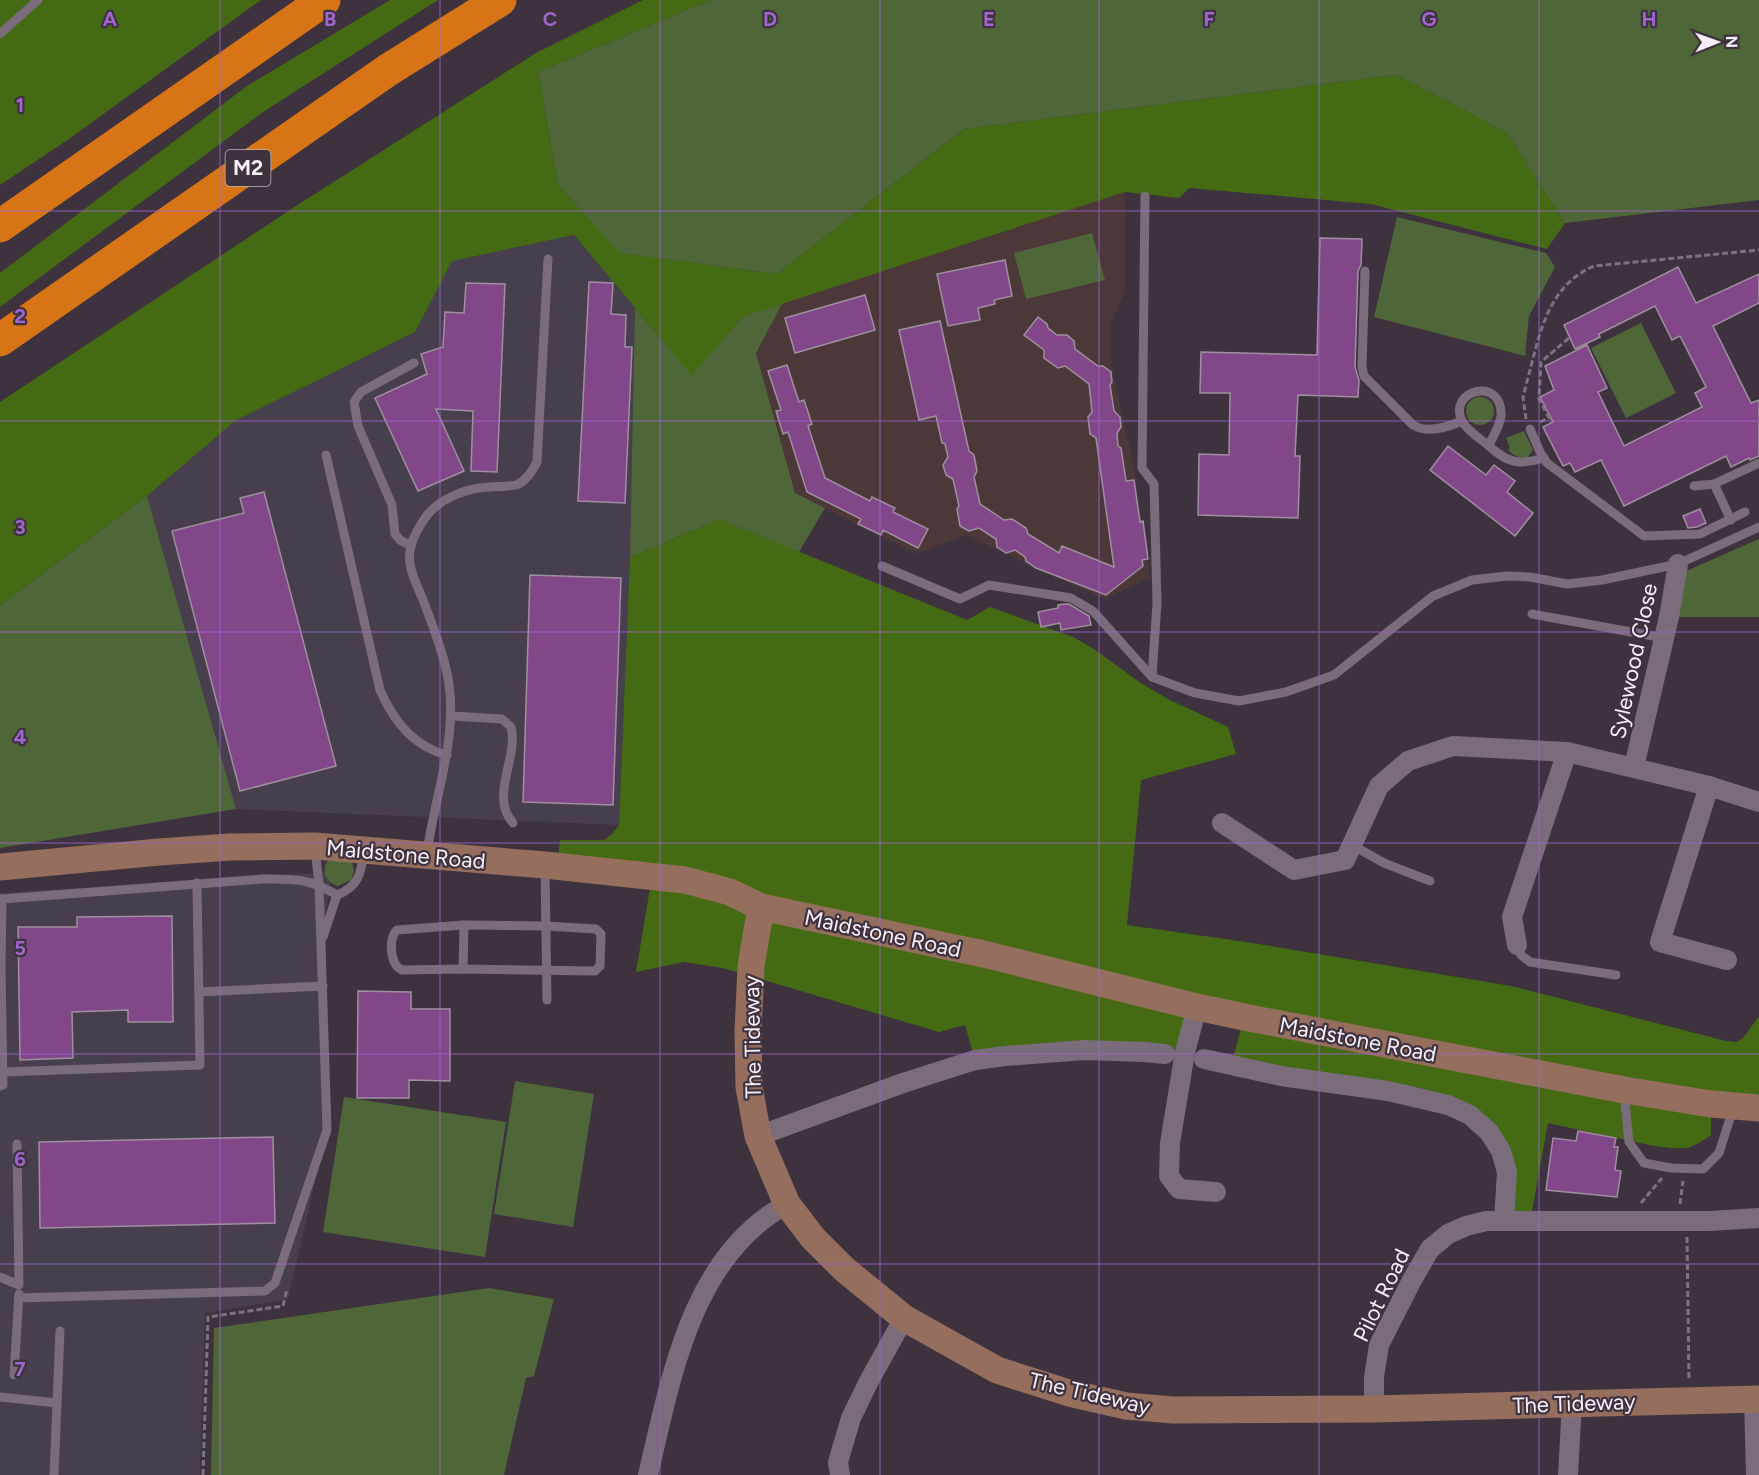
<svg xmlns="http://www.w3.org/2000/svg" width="1759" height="1475" viewBox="0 0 1759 1475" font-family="Figtree,sans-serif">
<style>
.commercial{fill:#4d3839}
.industrial{fill:#473e4e}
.green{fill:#4e6638}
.forest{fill:#446b14}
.building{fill:#824789;stroke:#9f90a0;stroke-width:1.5}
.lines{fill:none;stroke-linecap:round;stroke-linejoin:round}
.path{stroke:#7d727e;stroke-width:3;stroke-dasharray:6 3;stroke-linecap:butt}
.lane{stroke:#7a6c7b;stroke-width:9}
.street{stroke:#7a6c7b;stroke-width:20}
.secondary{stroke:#966e5d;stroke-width:27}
.highway{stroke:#d77416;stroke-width:33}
.grid{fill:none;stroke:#a066d0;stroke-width:1.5;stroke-opacity:0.55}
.labels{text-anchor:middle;stroke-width:4.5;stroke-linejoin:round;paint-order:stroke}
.shield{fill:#3e323f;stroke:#c0b6c0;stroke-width:1.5}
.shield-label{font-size:21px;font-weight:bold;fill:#f7eff8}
.street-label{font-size:22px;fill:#f7eff8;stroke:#3e323f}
.grid-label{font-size:20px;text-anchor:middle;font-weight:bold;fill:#a066d0;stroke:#3e323f;stroke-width:4.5;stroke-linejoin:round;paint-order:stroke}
</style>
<rect width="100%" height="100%" fill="#3e323f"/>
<polygon class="commercial" points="1125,192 1125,291 1111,324 1111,365 1133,462 1150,578 1104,599 965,535 917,554 795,493 756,353 783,302"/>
<g class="industrial">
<polygon points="574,235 635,308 637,398 619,825 236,809 147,496 235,421 415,332 451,261"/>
<polygon points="332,872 321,945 327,1130 288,1299 205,1313 200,1475 0,1475 0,893"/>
</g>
<g class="green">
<polygon points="711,0 1759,0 1759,200 1565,223 1506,132 1396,75 964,129 777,274 619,253 558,185 538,72"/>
<polygon points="1397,217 1546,253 1555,267 1529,316 1525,356 1374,317"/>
<polygon points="1092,233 1105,280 1026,299 1014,253"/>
<polygon points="783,302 756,353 795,493 825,508 799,552 719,519 630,558 635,308 692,375 742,317"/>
<polygon points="1641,323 1676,393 1626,418 1591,348"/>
<circle cx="1480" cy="411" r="14"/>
<path d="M1524,431L1533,450L1527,458C1519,458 1514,456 1508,450L1510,448L1506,438Z"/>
<polygon points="147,496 236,809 0,848 0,605"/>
<polygon points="1759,539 1759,617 1677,617 1684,572"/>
<path d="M329,859L352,862L354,871L351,880L338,886C325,882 320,870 329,859Z"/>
<polygon points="515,1081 594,1094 573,1227 494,1214"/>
<polygon points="344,1097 506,1122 485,1257 323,1232"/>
<polygon points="489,1288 554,1299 534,1376 526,1378 504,1475 211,1475 214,1328"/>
</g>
<g class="forest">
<polygon points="0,0 261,0 69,139 0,185"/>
<polygon points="390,0 438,0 263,112 0,307 0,273 247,86"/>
<polygon points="643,0 711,0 538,72 558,185 620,253 777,274 964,129 1396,75 1506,132 1565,223 1547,249 1371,204 1189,188 1179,198 1125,192 742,317 692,376 574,235 452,261 415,332 235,421 147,496 0,605 0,402 296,206 536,53"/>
<polygon points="719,519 967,620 990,607 1073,637 1094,649 1142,684 1170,700 1228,727 1236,754 1141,780 1127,925 1246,942 1511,986 1726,1041 1737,1042 1744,1037 1759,1016 1759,1100 1711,1103 1711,1135 1699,1143 1688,1148 1671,1148 1654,1146 1548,1123 1530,1222 1504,1221 1507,1172 1470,1115 1231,1066 1244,1017 1197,1007 1185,1052 975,1060 965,1025 939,1032 723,968 684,962 636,972 652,876 557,867 560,840 604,840 612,834 619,825 630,558"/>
</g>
<g class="building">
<polygon points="1320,238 1362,239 1361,265 1358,271 1355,367 1359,380 1358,397 1298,395 1295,456 1300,456 1298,518 1198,515 1199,454 1229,455 1230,393 1200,393 1201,352 1317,355"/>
<polygon points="1005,260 1012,296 994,300 995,304 978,308 980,320 948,326 937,274"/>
<polygon points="1678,267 1696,303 1759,274 1759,303 1713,326 1751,403 1759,400 1759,456 1750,460 1749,458 1731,467 1726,456 1624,506 1601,460 1575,472 1570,463 1563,466 1543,427 1553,422 1540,397 1554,390 1545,366 1587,345 1607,388 1598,392 1624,446 1702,407 1695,393 1706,387 1680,336 1672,340 1655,306 1599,334 1600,337 1575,349 1564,325"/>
<polygon points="589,282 613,283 611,314 626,315 625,347 632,347 625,503 578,501"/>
<polygon points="466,283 505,284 497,472 471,471 473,411 436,409 464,471 418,491 375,398 427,374 421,354 443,347 445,312 464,313"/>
<polygon points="865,295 875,330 795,353 785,318"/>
<polygon points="1038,317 1047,324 1048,328 1057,335 1067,335 1074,341 1075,349 1098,366 1103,366 1111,372 1112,382 1110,385 1114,411 1120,417 1121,427 1117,433 1118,446 1121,448 1126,481 1134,480 1140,522 1143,521 1148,559 1142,560 1143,566 1106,595 1036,568 1026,561 1025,557 1015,550 1006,553 997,547 996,539 979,528 969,531 960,526 957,509 959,506 953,479 946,475 943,465 948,457 945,444 942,443 936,416 919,420 899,330 940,321 969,451 974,455 977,471 974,477 980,504 1004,520 1012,519 1026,528 1028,534 1059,553 1062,546 1114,567 1096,438 1090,434 1088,417 1092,412 1089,384 1065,366 1058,368 1044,358 1044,350 1024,335"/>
<polygon points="787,365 799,402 804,400 812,424 808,426 825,478 870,501 872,497 895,508 893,512 928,529 918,548 883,530 881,535 858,524 861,519 807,492 788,432 783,434 776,411 781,410 768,371"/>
<polygon points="1448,446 1486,475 1494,465 1515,481 1507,492 1533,513 1515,536 1430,470"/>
<polygon points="264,492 336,766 240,791 172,531 244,513 240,498"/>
<polygon points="1700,509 1706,523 1697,527 1688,528 1683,516"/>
<polygon points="530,575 621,578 613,805 523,802"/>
<polygon points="1064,604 1069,604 1089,616 1091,625 1061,630 1060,623 1041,627 1038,612 1058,608 1058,605"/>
<polygon points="172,916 173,1022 128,1022 128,1010 72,1012 73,1058 20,1060 18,927 77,927 77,917"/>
<polygon points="358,991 411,992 411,1009 450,1009 450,1081 409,1080 409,1098 357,1098"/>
<polygon points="1578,1131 1616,1138 1614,1147 1618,1147 1615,1170 1621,1171 1617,1197 1546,1190 1553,1138 1576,1141"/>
<polygon points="273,1137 275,1223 40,1228 39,1142"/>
</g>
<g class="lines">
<g class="path">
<path d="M1526,419L1523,397L1526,385C1539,339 1545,287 1594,266L1759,250"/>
<polyline points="1540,422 1549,418 1539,399 1541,362 1569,338"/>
<polyline points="1641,1203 1662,1178"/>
<polyline points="1680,1204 1683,1181"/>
<polyline points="1687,1237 1689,1380"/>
<polyline points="203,1475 208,1317 283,1306 287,1289"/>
</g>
<g class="lane">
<polyline points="0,34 38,0"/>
<polyline points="1145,196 1142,468 1154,484 1157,603 1152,677"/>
<path d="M1365,271L1362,367L1364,376L1413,425C1428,434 1448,427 1462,421"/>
<polyline points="1530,429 1541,454 1547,463 1644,536 1700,534 1745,512"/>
<path d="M1489,445C1493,436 1500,426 1501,416C1503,375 1447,390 1462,421C1467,431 1481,439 1489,446C1509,464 1519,465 1544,458"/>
<path d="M326,455L380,690C393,720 414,747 447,755"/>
<polyline points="1714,484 1731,520"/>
<polyline points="1694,486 1714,484 1759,463"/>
<polyline points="411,546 400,540 395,534 392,505 358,426 354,402 361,392 414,363"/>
<polyline points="882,566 960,599 989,585 1071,598 1093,611 1152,677 1195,693 1239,701 1286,692 1334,675 1433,596 1472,580 1507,576 1530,577 1567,584 1602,580 1678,564 1759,527"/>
<polyline points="1532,614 1664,638"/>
<path d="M452,716L502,719L511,727C519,757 489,796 513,823"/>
<polyline points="1352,845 1384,863 1430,881"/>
<path d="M427,853C435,793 460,734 447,673C442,648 432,624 423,600C417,585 407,567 410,551C411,541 419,527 425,518C438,499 466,488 489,487C497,486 508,487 516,485C525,482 533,470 537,462L548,259"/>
<polyline points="545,868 547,1000"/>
<polyline points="0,899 2,899 1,968 3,1085 0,1086"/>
<path d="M2,899L263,879C295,879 308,878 337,895"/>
<path d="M464,925L546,926L596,929L601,934L600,966L595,971L463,969L402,970C390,965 388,939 397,930Z"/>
<path d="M323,937L337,895C358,887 362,873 363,852"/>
<polyline points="1517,945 1521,955 1530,962 1616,975"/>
<polyline points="463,969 464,925"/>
<polyline points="199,992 323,986"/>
<polyline points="3,1072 200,1065 197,883"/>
<polyline points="1624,1093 1629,1142 1644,1163 1671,1168 1703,1169 1719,1153 1733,1109"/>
<polyline points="0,1277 19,1285 17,1144"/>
<polyline points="18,1298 265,1291 275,1283 327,1130 319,884 315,849"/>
<polyline points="14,1375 19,1294"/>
<polyline points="0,1397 57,1403"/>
<polyline points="54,1475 60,1331"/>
</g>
<g class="street">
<polyline points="1634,767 1669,617 1678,564"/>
<polyline points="1709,786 1660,942 1727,960"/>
<polyline points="1222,823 1294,870 1345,860 1379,786 1408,761 1453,746 1567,752 1709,786 1759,802"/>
<polyline points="1517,945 1512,917 1567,752"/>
<polyline points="1197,1007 1185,1052 1170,1143 1169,1176 1179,1189 1216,1192"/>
<polyline points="1204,1059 1281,1076 1388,1091 1448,1105 1470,1115 1489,1132 1501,1151 1507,1172 1504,1221"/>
<polyline points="758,1136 903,1083 975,1060 1005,1056 1085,1050 1144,1052 1165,1054"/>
<polyline points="1754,1399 1756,1475"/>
<polyline points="1374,1409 1374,1377 1379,1345 1412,1280 1430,1249 1448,1234 1466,1226 1486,1221 1710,1221 1759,1218"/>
<path d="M648,1475C671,1378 691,1256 787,1204"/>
<polyline points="840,1475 838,1462 851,1418 869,1381 904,1318"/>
<polyline points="1568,1475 1572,1403"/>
</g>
<g class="secondary">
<polyline points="0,867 159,852 230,847 315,846 545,865 685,880 730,892 761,907 988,955 1197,1007 1244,1017 1624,1090 1711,1104 1759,1108"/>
<polyline points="761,907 751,966 748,1032 749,1087 758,1136 787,1204 813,1238 844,1269 904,1318 997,1370 1069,1393 1126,1406 1173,1410 1374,1409 1759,1399"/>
</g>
<g class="highway">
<polyline points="0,226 324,0"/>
<polyline points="0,340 388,70 500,0"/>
</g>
</g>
<path class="grid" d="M220,0V1475M440,0V1475M660,0V1475M880,0V1475M1099,0V1475M1319,0V1475M1539,0V1475M0,211H1759M0,421H1759M0,632H1759M0,843H1759M0,1054H1759M0,1264H1759"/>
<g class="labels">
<rect class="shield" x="225.5" y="150" width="45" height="36" rx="4.5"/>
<g class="shield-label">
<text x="248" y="175">M2</text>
</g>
<g class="street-label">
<text transform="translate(1633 661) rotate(-78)" y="8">Sylewood Close</text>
<text transform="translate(406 854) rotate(5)" y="8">Maidstone Road</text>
<text transform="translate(883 933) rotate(12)" y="8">Maidstone Road</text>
<text transform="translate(752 1037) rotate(-91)" y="8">The Tideway</text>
<text transform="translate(1358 1039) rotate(11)" y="8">Maidstone Road</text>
<text transform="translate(1381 1295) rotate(-64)" y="8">Pilot Road</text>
<text transform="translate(1090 1393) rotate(13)" y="8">The Tideway</text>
<text transform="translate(1574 1403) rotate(-2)" y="8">The Tideway</text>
</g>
</g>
<g class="grid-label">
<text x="110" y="26">A</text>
<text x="330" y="26">B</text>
<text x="550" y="26">C</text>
<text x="770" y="26">D</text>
<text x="989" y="26">E</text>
<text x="1209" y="26">F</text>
<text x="1429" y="26">G</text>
<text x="1649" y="26">H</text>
<text x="20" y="112">1</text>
<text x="20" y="323">2</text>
<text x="20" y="534">3</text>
<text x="20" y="744">4</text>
<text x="20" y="955">5</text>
<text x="20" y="1166">6</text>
<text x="20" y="1376">7</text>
</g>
<g transform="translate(1717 42) rotate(89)" stroke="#3e323f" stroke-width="4.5" paint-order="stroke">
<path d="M0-4.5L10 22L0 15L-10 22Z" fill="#f7eff8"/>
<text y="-9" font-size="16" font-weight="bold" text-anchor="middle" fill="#f7eff8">N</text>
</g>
</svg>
